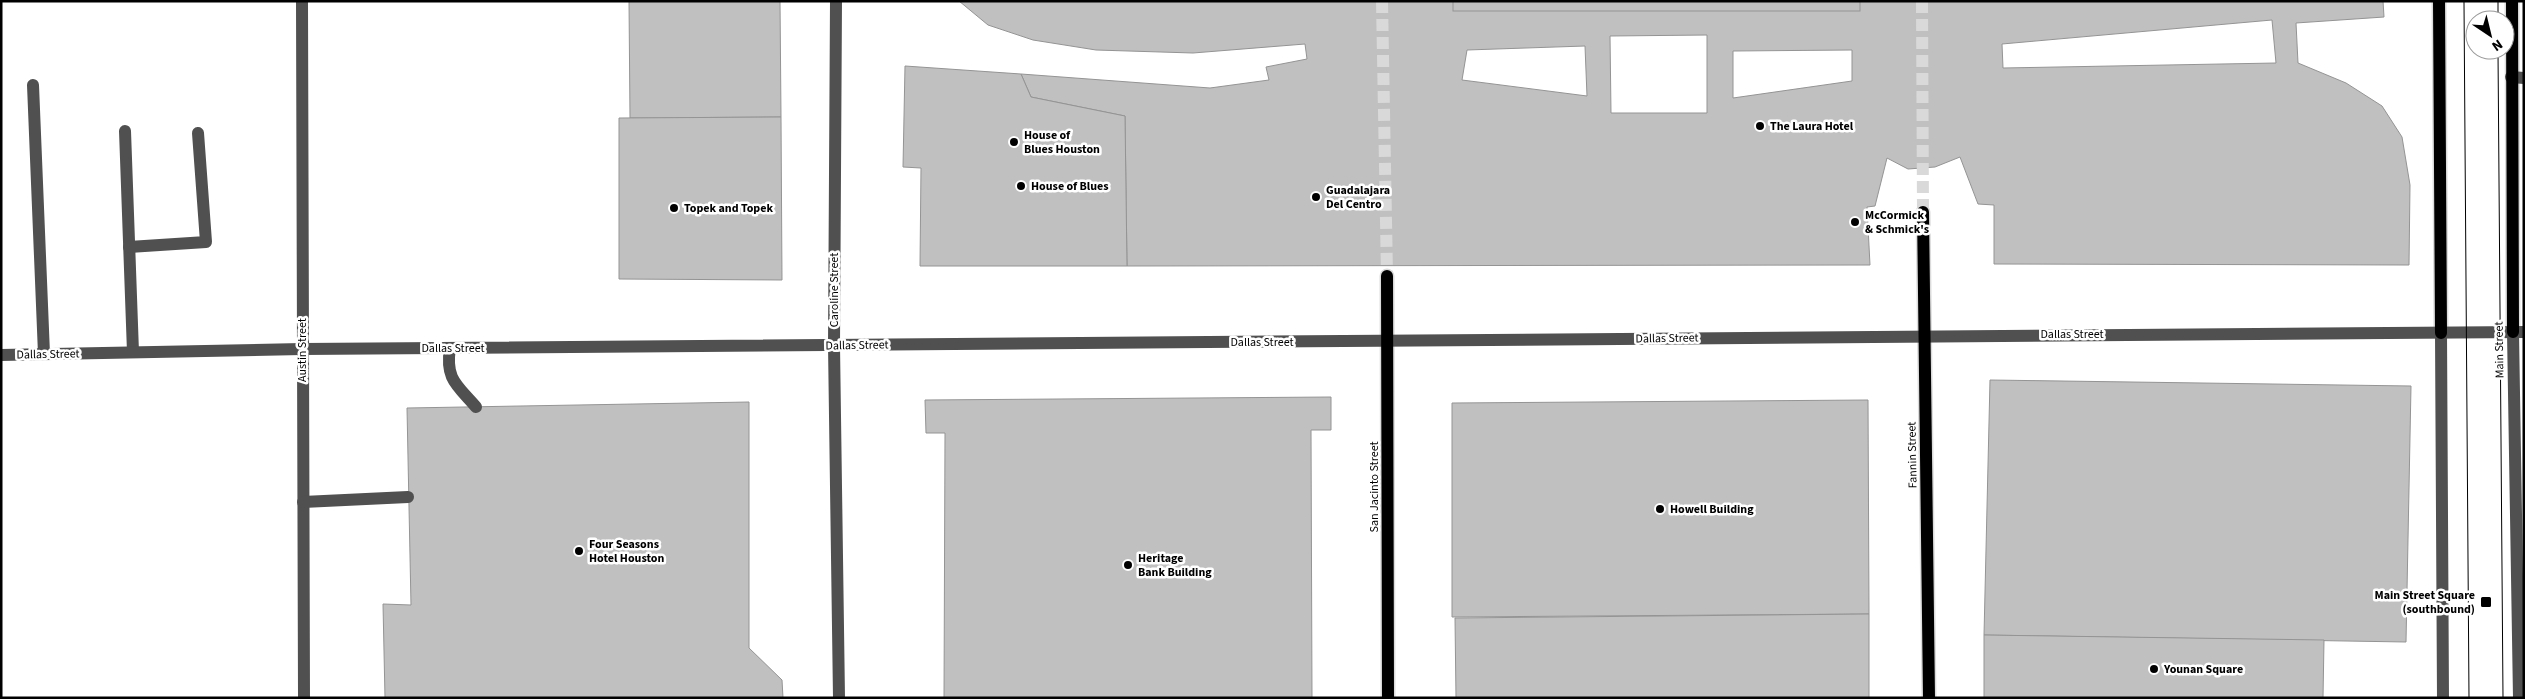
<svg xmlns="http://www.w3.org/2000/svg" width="2525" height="699" viewBox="0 0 2525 699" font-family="'Source Sans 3',sans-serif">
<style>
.building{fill:#c0c0c0;stroke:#949494;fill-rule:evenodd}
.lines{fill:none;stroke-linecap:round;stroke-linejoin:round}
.major-tunnel{stroke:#d9d9d9;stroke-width:12;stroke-dasharray:12 6;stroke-linecap:butt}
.major-casing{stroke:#dbdbdb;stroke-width:15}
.minor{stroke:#505050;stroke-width:12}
.major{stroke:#000;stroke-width:12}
.tram{stroke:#000;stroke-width:1}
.poi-dot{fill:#000;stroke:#fff;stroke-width:2}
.labels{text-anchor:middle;stroke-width:5;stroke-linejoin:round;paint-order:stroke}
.poi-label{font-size:12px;font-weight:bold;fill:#000;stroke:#fff;text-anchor:start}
.street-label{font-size:12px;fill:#000;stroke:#fff}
</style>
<rect width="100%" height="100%" fill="#fff"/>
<g class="building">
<polygon points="629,1 780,1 781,117 630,118"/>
<path d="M959,1H2383L2384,17L2296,23L2298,63L2346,83L2382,106L2402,137L2410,185L2409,265L1994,264V205L1978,204L1960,157L1935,167L1908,169L1887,158L1875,206L1867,207L1870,265L1127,266L1125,116L1031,97L1021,74L1210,88L1269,80L1266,67L1307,59L1305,44L1193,53L1096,50L1033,40L988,25ZM2272,20L2276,63L2003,68L2002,44ZM1707,35V113H1611L1610,36ZM1585,46L1587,96L1462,80L1467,50ZM1852,50V81L1733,98V51Z"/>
<rect x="1453" y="1" width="407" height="10"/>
<polygon points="905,66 1021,74 1031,97 1125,116 1127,266 920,266 921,168 903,167"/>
<polygon points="781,117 782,280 619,279 619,118"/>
<polygon points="1990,380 2411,386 2406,642 1984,635"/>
<polygon points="1331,397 1331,430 1311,430 1312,698 944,698 945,433 926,433 925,400"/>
<polygon points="1868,400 1869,614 1452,617 1452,403"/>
<polygon points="749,402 749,648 782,680 783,698 385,698 383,604 411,605 407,408"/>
<polygon points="1869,614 1869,698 1456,698 1455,618"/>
<polygon points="1984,635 2324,640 2323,698 1984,698"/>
</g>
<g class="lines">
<g class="major-tunnel">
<polyline points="1382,1 1387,276"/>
<polyline points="1922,1 1923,212"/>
</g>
<g class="major-casing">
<g id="major">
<polyline points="2439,1 2441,333"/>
<polyline points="2512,1 2513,332"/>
<polyline points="1923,212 1929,698"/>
<polyline points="1387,276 1388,698"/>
</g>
</g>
<g class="minor">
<polyline points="302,1 304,698"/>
<polyline points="836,1 834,345 839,698"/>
<polyline points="2511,77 2524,78"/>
<polyline points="33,85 44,354"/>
<polyline points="125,131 133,352"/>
<polyline points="129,247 206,242 198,133"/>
<polyline points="2513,332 2519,698"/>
<polyline points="2441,333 2443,698"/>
<path d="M450,348C445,379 457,385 476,407"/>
<polyline points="1,355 302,349 2524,332"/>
<polyline points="303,502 408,497"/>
</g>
<use href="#major" class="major"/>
<g class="tram">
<polyline points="2464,1 2469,698"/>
<polyline points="2498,1 2498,20"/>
<polyline points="2498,50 2503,698"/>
</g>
</g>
<g class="poi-dot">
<circle cx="1760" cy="126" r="5"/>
<circle cx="1014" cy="142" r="5"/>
<circle cx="1021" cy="186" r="5"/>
<circle cx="1316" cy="197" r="5"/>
<circle cx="674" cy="208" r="5"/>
<circle cx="1855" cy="222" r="5"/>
<circle cx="1660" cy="509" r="5"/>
<circle cx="579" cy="551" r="5"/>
<circle cx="1128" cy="565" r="5"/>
<rect x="2480" y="596" width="12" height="12" rx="2.5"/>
<circle cx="2154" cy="669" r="5"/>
</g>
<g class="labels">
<g class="poi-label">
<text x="1770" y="130">The Laura Hotel</text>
<text x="1024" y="139">House of<tspan x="1024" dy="14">Blues Houston</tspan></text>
<text x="1031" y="190">House of Blues</text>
<text x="1326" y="194">Guadalajara<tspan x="1326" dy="14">Del Centro</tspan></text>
<text x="684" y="212">Topek and Topek</text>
<text x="1865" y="219">McCormick<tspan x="1865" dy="14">&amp; Schmick's</tspan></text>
<text x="1670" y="513">Howell Building</text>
<text x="589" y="548">Four Seasons<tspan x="589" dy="14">Hotel Houston</tspan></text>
<text x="1138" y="562">Heritage<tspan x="1138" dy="14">Bank Building</tspan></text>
<text x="2475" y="599" text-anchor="end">Main Street Square<tspan x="2475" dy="14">(southbound)</tspan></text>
<text x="2164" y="673">Younan Square</text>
</g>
<g class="street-label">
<text transform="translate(834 290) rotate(-90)" y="4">Caroline Street</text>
<text x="2072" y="338">Dallas Street</text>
<text transform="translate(1667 338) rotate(-1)" y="4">Dallas Street</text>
<text x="1262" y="346">Dallas Street</text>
<text transform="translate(857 345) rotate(-1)" y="4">Dallas Street</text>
<text x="453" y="352">Dallas Street</text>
<text transform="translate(302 350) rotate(-90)" y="4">Austin Street</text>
<text transform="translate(2499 350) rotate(-91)" y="4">Main Street</text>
<text transform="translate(48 354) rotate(-1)" y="4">Dallas Street</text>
<text transform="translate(1912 455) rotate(-91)" y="4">Fannin Street</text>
<text transform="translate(1374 487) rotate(-90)" y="4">San Jacinto Street</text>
</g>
</g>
<rect width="2525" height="699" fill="none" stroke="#000000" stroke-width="5"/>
<g transform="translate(2490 35) rotate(145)"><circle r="24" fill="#ffffff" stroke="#999999"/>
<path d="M0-4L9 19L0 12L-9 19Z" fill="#000000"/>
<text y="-8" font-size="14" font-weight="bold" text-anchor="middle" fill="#000000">N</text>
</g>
</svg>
